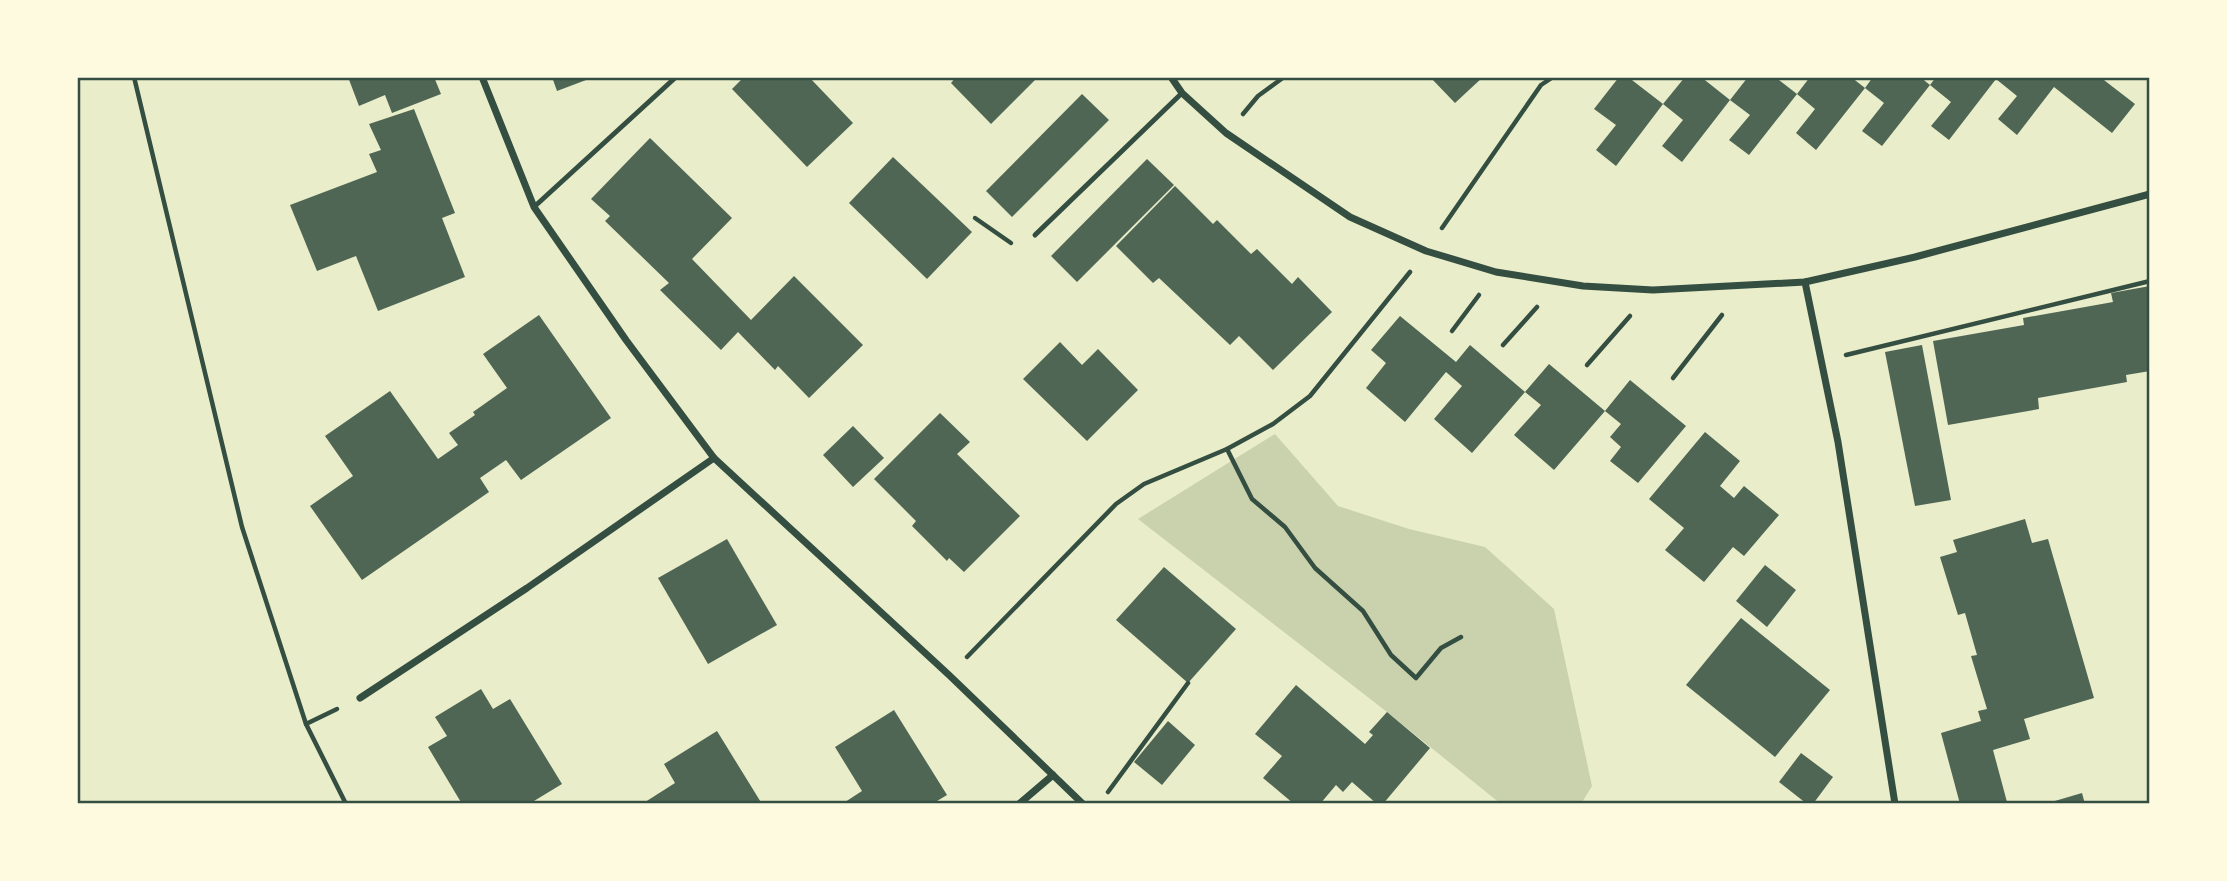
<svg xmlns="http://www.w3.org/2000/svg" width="2227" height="881" viewBox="0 0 2227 881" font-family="'Asap Condensed',sans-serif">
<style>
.green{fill:#cad2ad}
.building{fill:#4f6655}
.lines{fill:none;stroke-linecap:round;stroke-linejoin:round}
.path{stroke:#344e41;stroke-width:4.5}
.service{stroke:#344e41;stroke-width:5}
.minor{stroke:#344e41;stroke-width:7}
.neatline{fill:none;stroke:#344e41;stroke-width:2.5}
</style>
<rect width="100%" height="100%" fill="#e9edc9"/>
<polygon class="green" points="1275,434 1338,506 1409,529 1485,547 1554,609 1592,786 1581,804 1501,804 1387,712 1138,519"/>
<g class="building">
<polygon points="348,77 434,77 441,94 392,113 385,95 359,106"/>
<polygon points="552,77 594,77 557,91"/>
<polygon points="744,77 809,77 853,123 807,167 732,89"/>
<polygon points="956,77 1038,77 991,124 951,83"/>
<polygon points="1430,77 1483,77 1455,103"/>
<polygon points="1619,77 1628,77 1663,104 1616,166 1596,150 1616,125 1594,109"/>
<polygon points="1685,77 1701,77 1730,100 1682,162 1662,146 1683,120 1663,104"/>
<polygon points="1748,77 1775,77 1797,94 1749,155 1729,140 1750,115 1730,100"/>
<polygon points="1810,77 1851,77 1865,88 1816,150 1796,133 1815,109 1797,94"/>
<polygon points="1873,77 1920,77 1930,85 1882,146 1862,131 1884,103 1865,88"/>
<polygon points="1936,77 1994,77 1996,79 1949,140 1931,126 1951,102 1930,85"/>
<polygon points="1998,77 2100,77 2135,104 2112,133 2054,87 2017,135 1998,119 2017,96 1996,79"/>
<polygon points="1082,94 1109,120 1012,217 986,191"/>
<polygon points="414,109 455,213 442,218 465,277 378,311 356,256 317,271 290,205 377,172 369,154 381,150 369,124"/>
<polygon points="650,138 732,218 692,259 751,320 794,276 863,345 809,398 778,366 775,370 738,332 721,350 660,290 669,283 605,221 610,216 591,199"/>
<polygon points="893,157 972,232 927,279 849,203"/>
<polygon points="1147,159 1174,185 1077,282 1051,256"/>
<polygon points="1175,186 1213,224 1217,220 1251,254 1257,249 1292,284 1298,277 1332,312 1273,370 1239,336 1230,345 1159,278 1153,283 1116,246"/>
<polygon points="2150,286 2150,371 2126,375 2127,382 2038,398 2039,409 1948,425 1933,341 2024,325 2023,318 2113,302 2111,293"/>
<polygon points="539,315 611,418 521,480 506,460 480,478 489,492 362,580 310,506 353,476 325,436 390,391 438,459 458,445 449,433 475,415 473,412 507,388 483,354"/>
<polygon points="1400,316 1456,362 1470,345 1525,392 1549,364 1605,411 1554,470 1514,435 1541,405 1525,392 1472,453 1434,419 1462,386 1446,372 1405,422 1366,388 1386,363 1371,350"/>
<polygon points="1060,342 1082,365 1098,349 1138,390 1087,441 1023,379"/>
<polygon points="1922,345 1951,500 1915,506 1885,352"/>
<polygon points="1630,380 1686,426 1638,483 1610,461 1621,447 1610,437 1621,424 1605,411"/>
<polygon points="940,413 970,442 957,454 1020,516 964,572 949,558 947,561 912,526 916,521 874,479"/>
<polygon points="853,426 884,458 853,487 823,455"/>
<polygon points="1705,432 1740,461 1720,486 1734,498 1744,486 1779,515 1744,556 1733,547 1704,582 1665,550 1684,528 1649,499"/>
<polygon points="2025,519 2032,543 2048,539 2094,698 2024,719 2030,739 1993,750 2007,802 1960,804 1941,733 1981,721 1978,711 1987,709 1971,656 1977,655 1965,613 1958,615 1940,557 1957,552 1953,540"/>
<polygon points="727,539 777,625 708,664 658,578"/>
<polygon points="1765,565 1796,590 1767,627 1736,601"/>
<polygon points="1164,567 1236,629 1188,683 1116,620"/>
<polygon points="1741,618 1830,690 1775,757 1686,685"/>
<polygon points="1296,685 1365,744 1373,735 1369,732 1387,712 1430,748 1383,804 1377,804 1352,782 1343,792 1336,785 1320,804 1294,804 1263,778 1282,756 1255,734"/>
<polygon points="481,689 493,709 510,699 562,784 529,804 462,804 428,747 447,736 435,717"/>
<polygon points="894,710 947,795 932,804 842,804 862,791 835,747"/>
<polygon points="1168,721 1195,745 1162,785 1134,762"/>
<polygon points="717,731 762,804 642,804 675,783 664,764"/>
<polygon points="1801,753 1833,777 1813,804 1807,804 1779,782"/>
<polygon points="2082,793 2085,804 2048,804 2048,803"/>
</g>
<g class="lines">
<g class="path">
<polyline points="134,77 242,527 306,724 346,804"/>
<polyline points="1243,114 1258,96 1284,77"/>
<polyline points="975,218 1011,243"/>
<polyline points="1442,228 1541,85 1553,77"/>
<polyline points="1452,331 1479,295"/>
<polyline points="1503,345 1537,307"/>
<polyline points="1846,355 2150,281"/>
<polyline points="1587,365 1630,316"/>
<polyline points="1673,378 1722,315"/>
<polyline points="1227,449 1252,499 1285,527 1315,568 1363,611 1391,655 1416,678 1441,648 1461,637"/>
<polyline points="967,657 1116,504 1144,484 1227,449 1273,424 1310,396 1410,272"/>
<polyline points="306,724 337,709"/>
<polyline points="1108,792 1188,683"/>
</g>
<g class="service">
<polyline points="534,207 676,77"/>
<polyline points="1035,235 1182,93"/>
</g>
<g class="minor">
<polyline points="482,77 534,207 626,340 714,458 949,675 1083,804"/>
<polyline points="1171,77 1182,93 1226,133 1350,217 1426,251 1496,272 1583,286 1653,290 1805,282 1915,257 2150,194"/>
<polyline points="1805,282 1838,442 1895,804"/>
<polyline points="360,698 527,588 714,458"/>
<polyline points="1019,804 1053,775"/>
</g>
</g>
<rect width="2227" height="881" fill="none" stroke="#fefae0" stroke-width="158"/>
<rect x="79" y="79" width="2069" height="723" class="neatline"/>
</svg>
